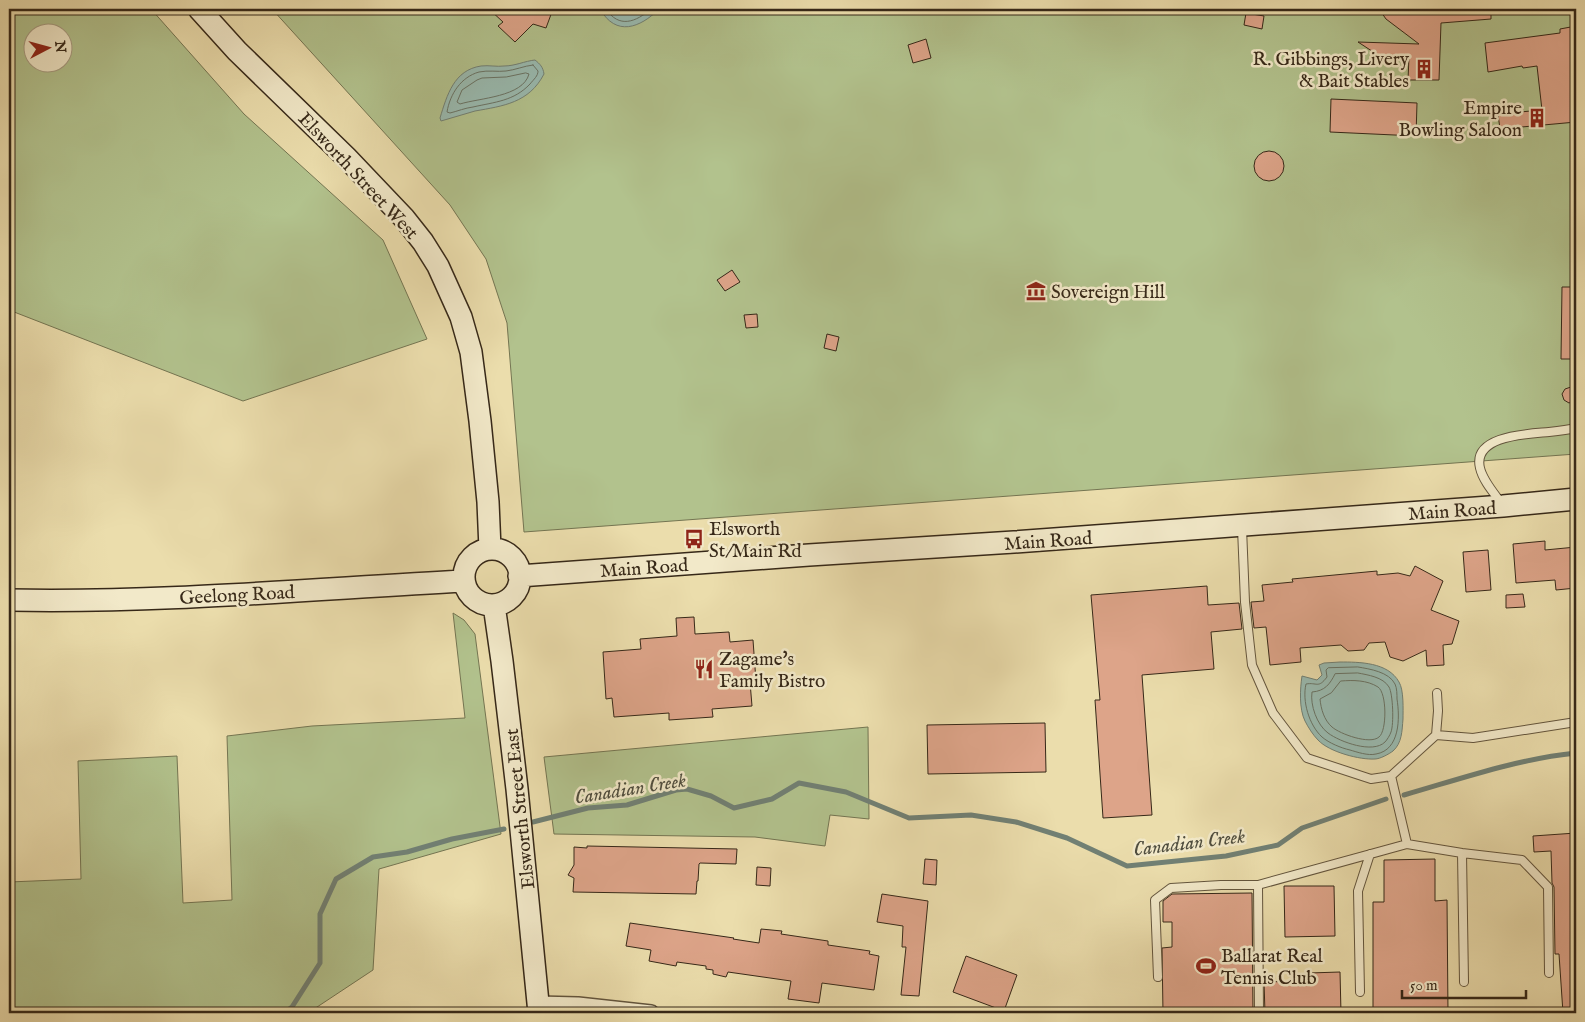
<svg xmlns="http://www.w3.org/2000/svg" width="1585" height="1022" font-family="'IM FELL English',serif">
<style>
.green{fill:#b2c28d;stroke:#747552;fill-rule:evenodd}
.water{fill:#99bbb1;stroke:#718074}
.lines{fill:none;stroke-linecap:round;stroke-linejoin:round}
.shore{stroke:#687264;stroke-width:1}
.stream{stroke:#718074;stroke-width:5}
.building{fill:#dda489;stroke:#362818}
.lane-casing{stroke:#63553d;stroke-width:10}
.street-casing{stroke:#63553d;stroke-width:18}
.secondary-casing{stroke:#362818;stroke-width:24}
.lane{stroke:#f2e9c9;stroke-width:8}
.street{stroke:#f2e9c9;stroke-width:15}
.secondary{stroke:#f2e9c9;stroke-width:21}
.labels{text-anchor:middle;stroke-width:5;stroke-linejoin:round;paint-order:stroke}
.poi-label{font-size:19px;fill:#362818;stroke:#f2e9c9;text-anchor:start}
.street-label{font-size:19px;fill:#362818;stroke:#f2e9c9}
.water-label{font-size:20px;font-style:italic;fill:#4f4d3e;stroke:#f2e9c9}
</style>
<rect width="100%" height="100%" fill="#ebddac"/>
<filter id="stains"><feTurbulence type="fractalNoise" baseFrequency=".004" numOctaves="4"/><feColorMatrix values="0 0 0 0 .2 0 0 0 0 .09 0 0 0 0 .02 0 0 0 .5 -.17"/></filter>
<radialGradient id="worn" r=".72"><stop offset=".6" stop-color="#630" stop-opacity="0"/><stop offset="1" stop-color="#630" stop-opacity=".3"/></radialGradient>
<path class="green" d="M 9,9 L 151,9 L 244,114 L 383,240 L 427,339 L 243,401 L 9,310 ZM 32,32 L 62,32 L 62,62 L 32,62 Z
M 272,9 L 1576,9 L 1576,454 L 524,532 L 507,323 L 486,259 L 450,205 Z
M 453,613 L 464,620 L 475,634 L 501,834 L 379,869 L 373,970 L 308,1013 L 9,1013 L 9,882 L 81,879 L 78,761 L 177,756 L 183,903 L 232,900 L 227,736 L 312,726 L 465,718 Z
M 868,727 L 869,819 L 830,815 L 825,846 L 755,837 L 554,834 L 544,757 Z"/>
<path class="water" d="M 600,9 L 659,9 C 640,28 616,37 600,9 Z
M 535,60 C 540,64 543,67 544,74 C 529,103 503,106 475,111 C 464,114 452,118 441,121 L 440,118 C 447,95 454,70 481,66 C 489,65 497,67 504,66 C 515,66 525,61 535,60 Z
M 1340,662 C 1359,662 1388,662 1399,682 C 1404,690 1403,710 1403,719 C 1402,731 1402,743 1393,751 C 1389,754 1380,759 1375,759 C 1360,760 1329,752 1318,740 C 1313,735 1308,727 1305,721 C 1299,709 1300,689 1302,676 L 1317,680 L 1322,675 L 1319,665 L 1324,663 Z"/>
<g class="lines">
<path class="shore" d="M 606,9 C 619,29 636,22 651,9
M 533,65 L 538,71 C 538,76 534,79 530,84 C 514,101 495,102 473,107 C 465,108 458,111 450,113 L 447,112 C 450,94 461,77 479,72 C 488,70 498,72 506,71 C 515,70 524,66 533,65 Z
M 526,73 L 529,74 C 523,97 479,98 460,104 L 457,102 L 462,90 L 477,80 L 482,78 L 506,77 Z
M 1358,667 C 1370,669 1389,672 1395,684 C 1397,688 1397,695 1397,699 C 1400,718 1400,750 1376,754 C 1368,756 1357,752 1350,750 C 1341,748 1329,743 1322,737 C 1309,725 1302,701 1306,684 C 1317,682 1318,689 1327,677 L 1326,670 L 1328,668 Z
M 1358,673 C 1368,675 1383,677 1389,687 C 1393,694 1394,724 1391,732 C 1390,735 1387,740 1385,742 C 1373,754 1340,742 1328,733 C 1317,725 1310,705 1312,692 C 1325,691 1330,684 1335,674 Z
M 1341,681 C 1353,680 1367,680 1378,687 C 1387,693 1387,731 1379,737 C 1370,745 1340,734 1332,727 C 1324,720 1321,709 1320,699 L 1331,693 Z"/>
<path class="stream" d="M 1404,795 C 1460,779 1517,759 1576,753
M 533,822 L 588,808 L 627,805 L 676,790 L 687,789 L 711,796 L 734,808 L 772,799 L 799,783 L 846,792 L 909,818 L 971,815 L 1016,822 L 1067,838 L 1127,866 L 1226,856 L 1278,845 L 1302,828 L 1386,799
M 284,1013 L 292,1007 L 320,963 L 320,914 L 336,879 L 373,857 L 407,852 L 452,839 L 504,829"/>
</g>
<path class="building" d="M 489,9 L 553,9 L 546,28 L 533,24 L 515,42 L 498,26 L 503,22 Z
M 1379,9 L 1491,9 L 1491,19 L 1441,23 L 1439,80 L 1408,80 L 1409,57 L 1381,57 L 1358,42 L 1419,44 L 1386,19 Z
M 1246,13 L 1264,16 L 1262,29 L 1244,25 Z
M 1576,26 L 1576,122 L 1500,129 L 1498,114 L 1542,110 L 1537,66 L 1523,68 L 1522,66 L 1488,72 L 1485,43 L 1560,33 L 1560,29 Z
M 926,39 L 931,58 L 913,63 L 908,45 Z
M 1331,99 L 1417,103 L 1416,136 L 1330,132 Z
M1254 166a15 15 0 1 1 30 0a15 15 0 1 1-30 0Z
M 732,270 L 740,282 L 725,291 L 717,280 Z
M 1562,287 L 1576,287 L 1576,359 L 1561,359 Z
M 757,314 L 758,327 L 746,328 L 744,315 Z
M 827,334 L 839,337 L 836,351 L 824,348 Z
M 1571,387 L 1576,390 L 1576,400 L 1569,403 L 1564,400 L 1562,394 L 1565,389 Z
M 1545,541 L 1545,550 L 1576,547 L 1576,588 L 1556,590 L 1555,580 L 1516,583 L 1513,544 Z
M 1488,550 L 1491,590 L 1466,592 L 1463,552 Z
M 1415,566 L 1443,581 L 1431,610 L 1459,621 L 1452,644 L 1443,645 L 1444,665 L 1427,666 L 1426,650 L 1403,661 L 1390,657 L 1385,642 L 1369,643 L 1364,650 L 1348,651 L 1341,645 L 1300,648 L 1301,662 L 1270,665 L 1266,627 L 1254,628 L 1251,602 L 1264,601 L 1262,585 L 1293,582 L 1292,579 L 1377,571 L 1377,575 L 1398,573 L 1410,576 Z
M 1207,586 L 1208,605 L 1239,603 L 1242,629 L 1211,632 L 1214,669 L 1142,675 L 1152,815 L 1103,818 L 1095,700 L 1100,700 L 1091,595 Z
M 1523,594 L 1525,607 L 1506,608 L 1506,595 Z
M 694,617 L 695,634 L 729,632 L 730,642 L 753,640 L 756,681 L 750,682 L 752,706 L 712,709 L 713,717 L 669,720 L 669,713 L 614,717 L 612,698 L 606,699 L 603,652 L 641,649 L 640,639 L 677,636 L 676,618 Z
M 1045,723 L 1046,772 L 928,774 L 927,725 Z
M 1576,833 L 1576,1013 L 1563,1013 L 1559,954 L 1555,954 L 1554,887 L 1552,883 L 1551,851 L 1534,852 L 1533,836 Z
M 587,846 L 737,849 L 736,864 L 700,863 L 699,864 L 698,881 L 697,881 L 696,894 L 573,892 L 574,878 L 568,875 L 574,865 L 574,847 L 587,848 Z
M 925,859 L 937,860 L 936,885 L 923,884 Z
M 1435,859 L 1435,901 L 1447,900 L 1448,1013 L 1373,1013 L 1373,902 L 1384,902 L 1384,860 Z
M 757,867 L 771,868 L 770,886 L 756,885 Z
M 1284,886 L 1334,886 L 1335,936 L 1285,937 Z
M 1252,893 L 1253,1013 L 1163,1013 L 1162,948 L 1172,947 L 1172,922 L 1163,922 L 1163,901 L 1172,894 Z
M 882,894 L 928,901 L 919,996 L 901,995 L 906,947 L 902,947 L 903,926 L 877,922 Z
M 630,923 L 734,938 L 733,939 L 759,943 L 761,929 L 782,931 L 781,934 L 828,941 L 828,945 L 870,951 L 869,954 L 879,956 L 874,990 L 822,983 L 819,1003 L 788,999 L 791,981 L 728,972 L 726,977 L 713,974 L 713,970 L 706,969 L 706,966 L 677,962 L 676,966 L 649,961 L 651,950 L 626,946 Z
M 966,956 L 1017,975 L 1004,1011 L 953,992 Z
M 1340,972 L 1341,1013 L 1265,1013 L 1264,982 L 1309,981 L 1309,973 Z"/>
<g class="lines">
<defs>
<path id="lane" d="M 1502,504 C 1494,493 1483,481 1480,468 C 1472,435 1529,434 1549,432 C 1558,431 1567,430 1576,428
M 1242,528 L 1245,602 L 1252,665 L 1273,713 L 1307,758 L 1371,779 L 1391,776 L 1436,735 L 1438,711 L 1437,693
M 1436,735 L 1473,738 L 1576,722
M 1407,844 L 1462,853 L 1522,860 L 1548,887 L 1549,973
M 1462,853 L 1464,982
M 1158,977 L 1155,900 L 1171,888 L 1221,885 L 1258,885
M 1360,992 L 1358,891 L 1370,854
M 1259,1013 L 1258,885 L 1407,844 L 1391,776"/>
<path id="street" d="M 538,1004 L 578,1005 L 651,1013"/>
<path id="secondary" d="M 199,9 L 237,51 L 346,157 L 404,218 L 423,242 L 438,266 L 461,317 L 471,352 L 480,421 L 488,502 L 490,549
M464 577a28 28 0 1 1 56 0a28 28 0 1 1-56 0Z
M 519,576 L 809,555 L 1014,542 L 1503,506 L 1576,499
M 9,600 C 161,603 313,589 464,581
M 494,605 L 502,661 L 517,789 L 539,1013"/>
</defs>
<use href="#lane" class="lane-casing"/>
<use href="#street" class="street-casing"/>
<use href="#secondary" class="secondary-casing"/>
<use href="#lane" class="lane"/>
<use href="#street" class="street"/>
<use href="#secondary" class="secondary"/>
</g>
<defs>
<symbol id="building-bare" viewBox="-9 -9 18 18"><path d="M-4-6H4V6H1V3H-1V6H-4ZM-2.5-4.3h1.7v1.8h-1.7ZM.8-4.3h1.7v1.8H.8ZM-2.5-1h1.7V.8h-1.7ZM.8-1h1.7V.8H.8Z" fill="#8f2418" stroke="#f2e9c9" stroke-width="2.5" paint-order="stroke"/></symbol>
<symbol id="museum-bare" viewBox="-9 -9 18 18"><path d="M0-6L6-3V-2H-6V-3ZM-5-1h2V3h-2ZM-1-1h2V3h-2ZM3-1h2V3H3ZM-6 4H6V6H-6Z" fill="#8f2418" stroke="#f2e9c9" stroke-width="2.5" paint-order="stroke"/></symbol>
<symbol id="bus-bare" viewBox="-9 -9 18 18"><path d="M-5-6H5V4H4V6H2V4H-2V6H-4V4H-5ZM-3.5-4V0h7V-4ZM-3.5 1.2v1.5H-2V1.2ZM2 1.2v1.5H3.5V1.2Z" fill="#8f2418" stroke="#f2e9c9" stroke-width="2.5" paint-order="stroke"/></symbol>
<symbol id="restaurant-bare" viewBox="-9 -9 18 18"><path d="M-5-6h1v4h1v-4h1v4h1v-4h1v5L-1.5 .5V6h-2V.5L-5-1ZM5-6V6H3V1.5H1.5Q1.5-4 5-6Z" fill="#8f2418" stroke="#f2e9c9" stroke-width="2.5" paint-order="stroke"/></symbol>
<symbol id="stadium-bare" viewBox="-9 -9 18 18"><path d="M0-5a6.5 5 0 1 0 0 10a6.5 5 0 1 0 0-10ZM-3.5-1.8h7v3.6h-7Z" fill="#8f2418" stroke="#f2e9c9" stroke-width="2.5" paint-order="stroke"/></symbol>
</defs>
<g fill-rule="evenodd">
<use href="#building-bare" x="1410" y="55" width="28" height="28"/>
<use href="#building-bare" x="1523" y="104" width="28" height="28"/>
<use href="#museum-bare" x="1022" y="277" width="28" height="28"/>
<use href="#bus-bare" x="680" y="525" width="28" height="28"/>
<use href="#restaurant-bare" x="690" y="655" width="28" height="28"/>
<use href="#stadium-bare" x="1192" y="952" width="28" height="28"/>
</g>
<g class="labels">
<g class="poi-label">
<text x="1409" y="65" text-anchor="end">R. Gibbings, Livery<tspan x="1409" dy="22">&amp; Bait Stables</tspan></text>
<text x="1522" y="114" text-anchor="end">Empire<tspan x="1522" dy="22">Bowling Saloon</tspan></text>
<text x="1051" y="298">Sovereign Hill</text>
<text x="709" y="535">Elsworth<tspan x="709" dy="22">St/Main Rd</tspan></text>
<text x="719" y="665">Zagame's<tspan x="719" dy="22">Family Bistro</tspan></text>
<text x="1221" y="962">Ballarat Real<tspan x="1221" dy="22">Tennis Club</tspan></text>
</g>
<g class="street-label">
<text transform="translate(359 175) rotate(47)" y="7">Elsworth Street West</text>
<text transform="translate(1452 510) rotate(-4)" y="7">Main Road</text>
<text transform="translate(1048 540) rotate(-4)" y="7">Main Road</text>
<text transform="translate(644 567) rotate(-4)" y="7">Main Road</text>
<text transform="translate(237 594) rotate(-3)" y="7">Geelong Road</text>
<text transform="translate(519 809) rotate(-96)" y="7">Elsworth Street East</text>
</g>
<g class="water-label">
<text transform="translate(630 788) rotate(-9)" y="7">Canadian Creek</text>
<text transform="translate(1189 842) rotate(-7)" y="7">Canadian Creek</text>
</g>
</g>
<rect width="1585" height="1022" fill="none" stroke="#ebddac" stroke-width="30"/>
<rect x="10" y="10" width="1565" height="1002" fill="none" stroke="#362818" stroke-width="2.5"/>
<rect x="15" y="15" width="1555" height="992" fill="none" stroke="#362818"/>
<g transform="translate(48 48) rotate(84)"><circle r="24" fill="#f2e9c9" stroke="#a79c82"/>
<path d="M0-4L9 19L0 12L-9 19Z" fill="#8f2418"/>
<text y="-8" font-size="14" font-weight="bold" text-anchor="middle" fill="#362818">N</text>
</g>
<path d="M1402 990v8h124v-8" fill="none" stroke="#362818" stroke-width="2.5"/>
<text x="1410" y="990" font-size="15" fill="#362818" stroke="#f2e9c9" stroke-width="4" paint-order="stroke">50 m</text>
<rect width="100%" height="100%" filter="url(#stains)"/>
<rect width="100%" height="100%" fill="url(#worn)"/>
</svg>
